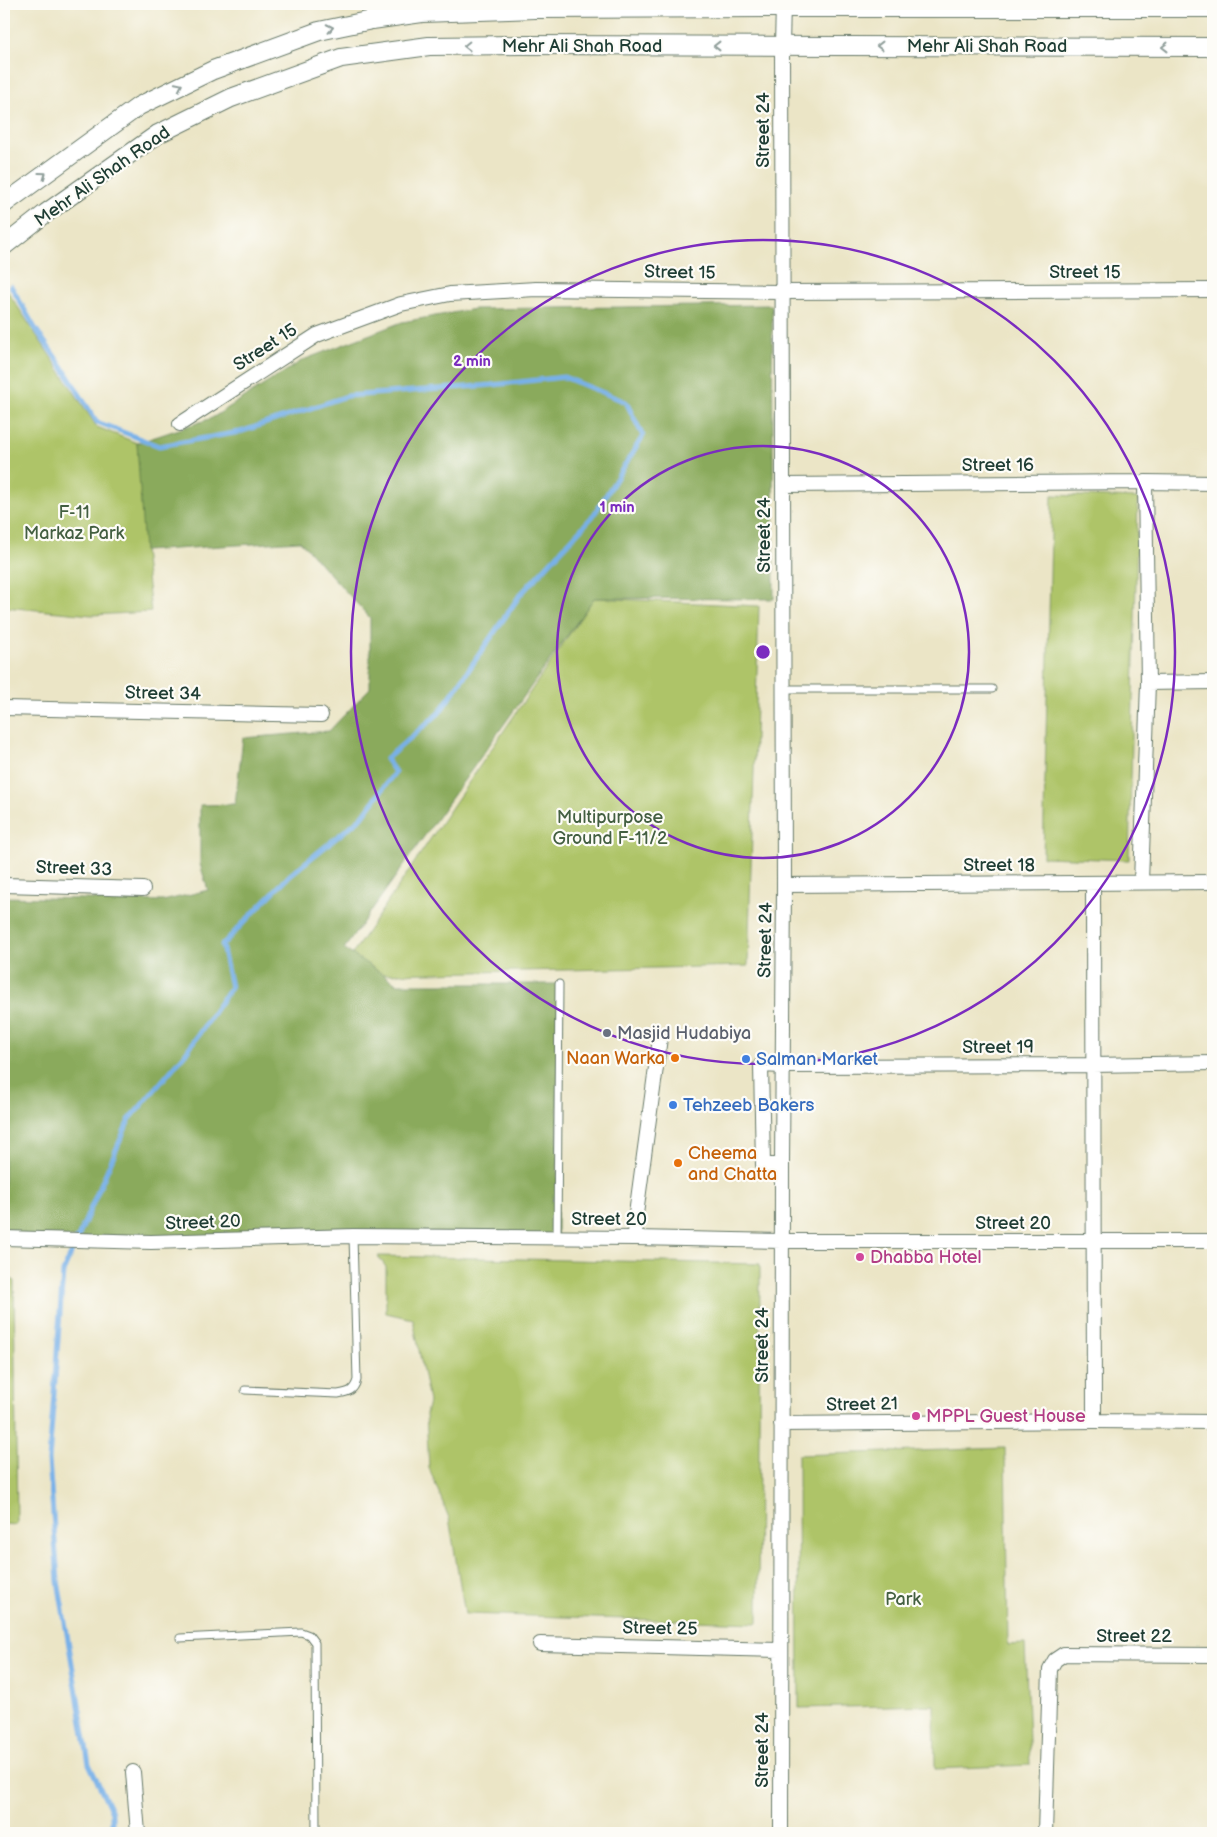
<svg xmlns="http://www.w3.org/2000/svg" width="1217" height="1837" font-family="'Balsamiq Sans',sans-serif">
<style>
.green{fill:#aec468;stroke:#66804e}
.forest{fill:#8aaa5c;stroke:#547448}
.lines{fill:none;stroke-linecap:round;stroke-linejoin:round}
.stream{stroke:#78b1e8;stroke-width:5}
.service-casing{stroke:#667867;stroke-width:9}
.minor-casing{stroke:#667867;stroke-width:16}
.tertiary-casing{stroke:#667867;stroke-width:20}
.service{stroke:#fff;stroke-width:7}
.minor{stroke:#fff;stroke-width:14}
.tertiary{stroke:#fff;stroke-width:18}
.oneway{stroke:#8f9e9a}
.ring{fill:none;stroke:#7b2cbf;stroke-width:2.5}
.worship-dot{fill:#6b7280;stroke:#fdfcf7;stroke-width:2}
.food-dot{fill:#e8710a;stroke:#fdfcf7;stroke-width:2}
.shop-dot{fill:#3f7fe0;stroke:#fdfcf7;stroke-width:2}
.hotel-dot{fill:#d1479c;stroke:#fdfcf7;stroke-width:2}
.labels{text-anchor:middle;stroke-width:4.5;stroke-linejoin:round;paint-order:stroke}
.street-label{font-size:18px;fill:#1f3d34;stroke:#fdfcf7}
.park-label{font-size:18px;fill:#435f41;stroke:#fdfcf7}
.worship-label{font-size:18px;fill:#5b616d;stroke:#fdfcf7;text-anchor:start}
.food-label{font-size:18px;fill:#c56008;stroke:#fdfcf7;text-anchor:end}
.shop-label{font-size:18px;fill:#366cbe;stroke:#fdfcf7;text-anchor:start}
.hotel-label{font-size:18px;fill:#b23c85;stroke:#fdfcf7;text-anchor:start}
.centre{fill:#7b2cbf;stroke:#fdfcf7;stroke-width:2.5}
.ring-label{font-size:15px;text-anchor:middle;font-weight:bold;fill:#7b2cbf;stroke:#fdfcf7;stroke-width:4.5;stroke-linejoin:round;paint-order:stroke}
</style>
<rect width="100%" height="100%" fill="#fdfcf7"/>
<filter id="ink" filterUnits="userSpaceOnUse"><feTurbulence type="fractalNoise" baseFrequency=".02" numOctaves="2"/><feDisplacementMap in="SourceGraphic" scale="10" xChannelSelector="R" yChannelSelector="G"/><feConvolveMatrix kernelMatrix="1 2 1 2 8 2 1 2 1" color-interpolation-filters="sRGB"/></filter>
<filter id="wash" filterUnits="userSpaceOnUse"><feTurbulence type="fractalNoise" baseFrequency=".0096" numOctaves="4" result="noise"/><feDisplacementMap in="SourceGraphic" scale="20" xChannelSelector="R" yChannelSelector="G"/><feGaussianBlur stdDeviation="1.12" result="paint"/><feColorMatrix in="noise" values="0 0 0 0 0 0 0 0 0 0 0 0 0 0 0 0 0 1.4 0 .05"/><feComposite in="paint" operator="in"/></filter>
<g filter="url(#wash)">
<rect width="100%" height="100%" fill="#ebe5c6"/>
<path class="green" d="M 4,286 L 97,427 L 137,443 L 145,525 L 144,551 L 151,612 L 92,615 L 4,607 Z
M 1052,495 L 1138,498 L 1129,860 L 1043,857 Z
M 594,598 L 759,606 L 748,966 L 338,975 Z
M 378,1256 L 760,1264 L 758,1623 L 465,1614 L 449,1518 L 429,1468 L 426,1414 L 429,1402 L 413,1319 L 386,1313 L 386,1267 Z
M 4,1280 L 14,1280 L 17,1525 L 4,1524 Z
M 1005,1448 L 1008,1645 L 1025,1644 L 1030,1765 L 935,1769 L 934,1705 L 799,1708 L 798,1455 Z"/>
<path class="forest" d="M 772,305 L 774,599 L 594,598 L 344,949 L 398,984 L 559,984 L 557,1238 L 4,1238 L 4,897 L 163,901 L 208,890 L 200,864 L 200,805 L 235,804 L 243,738 L 329,731 L 370,688 L 370,618 L 300,541 L 144,551 L 137,443 L 212,418 L 303,360 L 402,322 L 474,309 Z"/>
<g class="lines">
<path class="stream" d="M 11,286 L 35,328 L 65,371 L 97,422 L 159,446 L 240,432 L 347,396 L 492,385 L 564,377 L 626,402 L 643,436 L 593,516 L 520,595 L 439,713 L 386,759 L 395,772 L 362,817 L 290,875 L 222,945 L 231,987 L 185,1054 L 129,1120 L 63,1272 L 49,1460 L 58,1581 L 89,1764 L 112,1812 L 112,1833"/>
</g>
</g>
<g filter="url(#ink)">
<g class="lines">
<defs>
<path id="service" d="M 784,689 L 992,689
M 557,1238 L 559,984
M 245,1390 L 338,1394 C 349,1392 354,1391 357,1380 L 353,1236
M 180,1638 L 301,1632 L 309,1635 L 315,1643 L 316,1833"/>
<path id="minor" d="M 180,424 L 317,335 L 401,304 L 450,294 L 536,289 L 783,292 L 1213,290
M 783,485 L 1145,482 L 1213,483
M 1148,683 L 1213,682
M 4,708 L 321,715
M 1141,882 L 1148,683 L 1145,482
M 1093,883 L 1094,1421
M 4,885 L 143,889
M 784,885 L 1213,882
M 782,1165 L 763,1165 L 761,1065 L 782,1066 L 1092,1065 L 1213,1063
M 4,1238 L 151,1242 L 353,1236 L 635,1238 L 782,1241 L 1213,1241
M 635,1238 L 636,1214 L 660,1038
M 781,1424 L 1094,1421 L 1213,1422
M 540,1644 L 780,1650
M 133,1772 L 138,1833
M 781,1833 L 782,1165 L 784,885 L 782,46 L 783,4
M 1045,1833 L 1050,1669 L 1055,1660 L 1064,1654 L 1213,1655"/>
<path id="tertiary" d="M 4,204 L 139,106 L 213,70 L 319,31 L 372,20 L 422,13 L 535,9 L 783,8 L 1213,8
M 4,246 L 46,213 L 158,134 L 231,98 L 341,58 L 429,46 L 520,45 L 1213,47"/>
</defs>
<use href="#service" class="service-casing"/>
<use href="#minor" class="minor-casing"/>
<use href="#tertiary" class="tertiary-casing"/>
<use href="#service" class="service"/>
<use href="#minor" class="minor"/>
<use href="#tertiary" class="tertiary"/>
</g>
<defs><path id="oneway-chevron" d="M-2-3.5L2.5 0L-2 3.5" fill="none" stroke-width="1.6" stroke-linecap="round" stroke-linejoin="round" transform="scale(1.25)"/></defs>
<g class="oneway">
<use href="#oneway-chevron" transform="translate(330 28) rotate(-12)"/>
<use href="#oneway-chevron" transform="translate(467 46) rotate(179)"/>
<use href="#oneway-chevron" transform="translate(717 46) rotate(-180)"/>
<use href="#oneway-chevron" transform="translate(880 46) rotate(180)"/>
<use href="#oneway-chevron" transform="translate(1165 47) rotate(-180)"/>
<use href="#oneway-chevron" transform="translate(179 86) rotate(-26)"/>
<use href="#oneway-chevron" transform="translate(43 175) rotate(-36)"/>
</g>
</g>
<g class="ring">
<circle cx="763" cy="652" r="206"/>
<circle cx="763" cy="652" r="412"/>
</g>
<circle class="worship-dot" cx="607" cy="1033" r="5"/>
<g class="food-dot">
<circle cx="675" cy="1058" r="5"/>
<circle cx="678" cy="1163" r="5"/>
</g>
<g class="shop-dot">
<circle cx="746" cy="1059" r="5"/>
<circle cx="673" cy="1105" r="5"/>
</g>
<g class="hotel-dot">
<circle cx="860" cy="1257" r="5"/>
<circle cx="916" cy="1416" r="5"/>
</g>
<g class="labels">
<g class="street-label">
<text x="582" y="52">Mehr Ali Shah Road</text>
<text x="987" y="52">Mehr Ali Shah Road</text>
<text transform="translate(763 130) rotate(-90)" y="6">Street 24</text>
<text transform="translate(102 176) rotate(-35)" y="6">Mehr Ali Shah Road</text>
<text transform="translate(680 272) rotate(1)" y="6">Street 15</text>
<text x="1085" y="278">Street 15</text>
<text transform="translate(265 347) rotate(-33)" y="6">Street 15</text>
<text x="998" y="471">Street 16</text>
<text transform="translate(764 535) rotate(-90)" y="6">Street 24</text>
<text transform="translate(163 693) rotate(1)" y="6">Street 34</text>
<text x="999" y="871">Street 18</text>
<text transform="translate(74 868) rotate(2)" y="6">Street 33</text>
<text transform="translate(765 940) rotate(-89)" y="6">Street 24</text>
<text x="998" y="1053">Street 19</text>
<text x="609" y="1225">Street 20</text>
<text transform="translate(203 1222) rotate(-2)" y="6">Street 20</text>
<text x="1013" y="1229">Street 20</text>
<text transform="translate(762 1345) rotate(-90)" y="6">Street 24</text>
<text transform="translate(862 1404) rotate(-1)" y="6">Street 21</text>
<text transform="translate(660 1628) rotate(1)" y="6">Street 25</text>
<text x="1134" y="1642">Street 22</text>
<text transform="translate(762 1750) rotate(-90)" y="6">Street 24</text>
</g>
<g class="park-label">
<text x="74" y="518">F-11<tspan x="74" dy="21">Markaz Park</tspan></text>
<text x="610" y="823">Multipurpose<tspan x="610" dy="21">Ground F-11/2</tspan></text>
<text x="903" y="1605">Park</text>
</g>
<g class="worship-label">
<text x="617" y="1039">Masjid Hudabiya</text>
</g>
<g class="food-label">
<text x="665" y="1064">Naan Warka</text>
<text x="688" y="1159" text-anchor="start">Cheema<tspan x="688" dy="21">and Chatta</tspan></text>
</g>
<g class="shop-label">
<text x="756" y="1065">Salman Market</text>
<text x="683" y="1111">Tehzeeb Bakers</text>
</g>
<g class="hotel-label">
<text x="870" y="1263">Dhabba Hotel</text>
<text x="926" y="1422">MPPL Guest House</text>
</g>
</g>
<circle cx="763" cy="652" r="8" class="centre"/>
<g class="ring-label">
<text x="472" y="366">2 min</text>
<text x="617" y="512">1 min</text>
</g>
<rect width="1217" height="1837" fill="none" stroke="#fdfcf7" stroke-width="20"/>
</svg>
